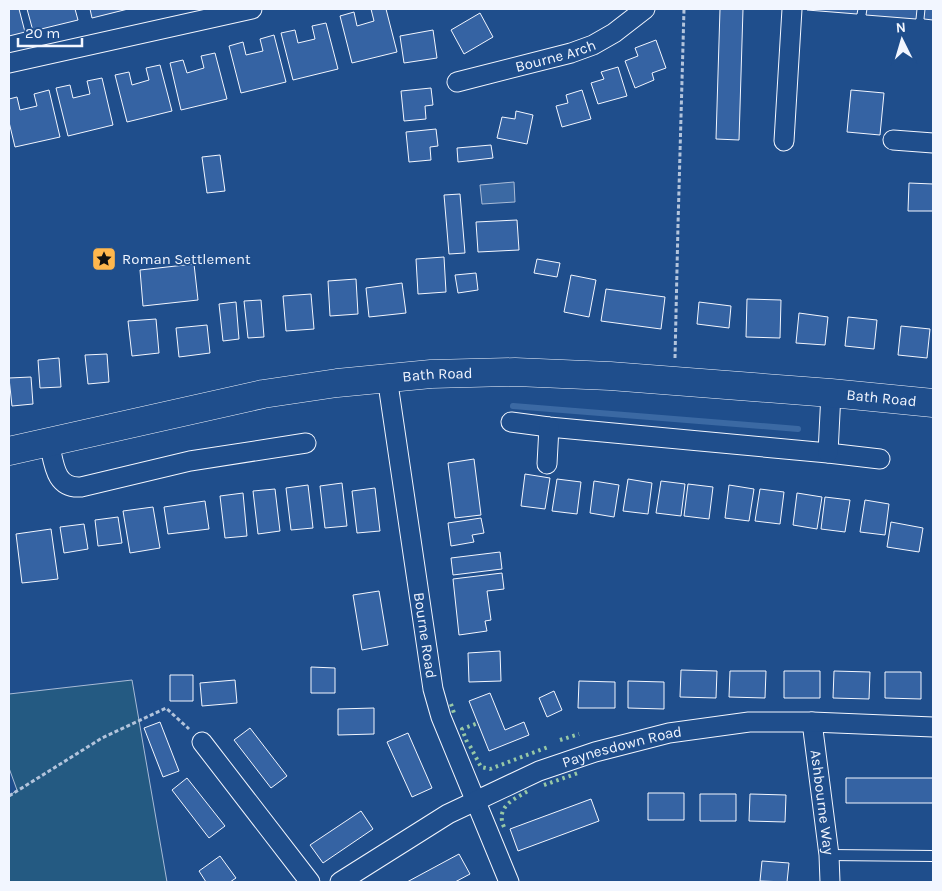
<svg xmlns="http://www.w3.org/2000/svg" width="942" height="891" font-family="Karla,sans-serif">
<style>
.green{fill:#245a82;stroke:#a8bbd7}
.water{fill:#3b69a3;stroke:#a8bbd7}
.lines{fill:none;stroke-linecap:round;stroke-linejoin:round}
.stream{stroke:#3b69a3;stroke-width:6}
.building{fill:#3563a3;stroke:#f2f6ff}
.lane-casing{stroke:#f2f6ff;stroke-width:12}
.street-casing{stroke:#f2f6ff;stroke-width:21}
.primary-casing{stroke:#f2f6ff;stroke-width:29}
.path{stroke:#b3c4dc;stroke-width:3;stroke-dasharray:4 2.5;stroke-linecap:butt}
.lane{stroke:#1f4e8c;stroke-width:10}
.street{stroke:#1f4e8c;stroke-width:19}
.primary{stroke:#1f4e8c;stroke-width:28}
.hedge{stroke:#97c8a6;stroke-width:4;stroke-dasharray:2.5 4;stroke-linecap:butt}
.labels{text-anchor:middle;stroke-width:4;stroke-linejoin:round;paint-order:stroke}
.street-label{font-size:15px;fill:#f2f6ff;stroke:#1f4e8c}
.poi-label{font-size:15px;fill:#f2f6ff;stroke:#1f4e8c;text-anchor:start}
</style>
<rect width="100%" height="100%" fill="#1f4e8c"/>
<path class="green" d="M 132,680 L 167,882 L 9,882 L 9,796 L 17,790 L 9,768 L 9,694 Z"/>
<path class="water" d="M 514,182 L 515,202 L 482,204 L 480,185 Z"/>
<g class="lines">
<path class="stream" d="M 513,406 L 798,429"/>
</g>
<path class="building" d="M 9,9 L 19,9 L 25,32 L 9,36 Z
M 27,9 L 75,9 L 78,20 L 33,31 Z
M 90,9 L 128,9 L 92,18 Z
M 371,9 L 386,9 L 397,52 L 352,63 L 340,16 L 354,12 L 357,26 L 374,21 Z
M 720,9 L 743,9 L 739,140 L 716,139 Z
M 807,9 L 858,9 L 857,14 L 807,10 Z
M 867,9 L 917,9 L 916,19 L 866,15 Z
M 925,9 L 933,9 L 933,20 L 924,19 Z
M 480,13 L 493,37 L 464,54 L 451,30 Z
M 326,23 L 338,69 L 293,80 L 281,33 L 295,30 L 298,43 L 315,39 L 312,26 Z
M 433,30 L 437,58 L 404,63 L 400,36 Z
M 274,35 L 286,82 L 241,93 L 229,46 L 243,42 L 246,55 L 263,51 L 260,39 Z
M 656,40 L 666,68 L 652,73 L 654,80 L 635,88 L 625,61 L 638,56 L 635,48 Z
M 215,53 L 227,99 L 181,110 L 170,63 L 183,60 L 187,73 L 204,68 L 201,56 Z
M 160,65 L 172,111 L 127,122 L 115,75 L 129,72 L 132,85 L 149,80 L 146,68 Z
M 618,67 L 627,96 L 598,104 L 591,83 L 604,79 L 601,72 Z
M 102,78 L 113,125 L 68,136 L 56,88 L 70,85 L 73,98 L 90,94 L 87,81 Z
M 431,88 L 433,105 L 425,106 L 426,119 L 404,121 L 401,91 Z
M 49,90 L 60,137 L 15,147 L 9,122 L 9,99 L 17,97 L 20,110 L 37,106 L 34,94 Z
M 582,90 L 591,119 L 562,127 L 556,106 L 568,103 L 566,95 Z
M 851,90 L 884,93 L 880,135 L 847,132 Z
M 516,111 L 533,115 L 527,144 L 497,138 L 502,117 L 515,119 Z
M 436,129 L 438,146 L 430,147 L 431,160 L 409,162 L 406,132 Z
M 491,145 L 493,158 L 458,162 L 457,148 Z
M 220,155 L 225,191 L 207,193 L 202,157 Z
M 909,183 L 933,184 L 933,211 L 908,211 Z
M 460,194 L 465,253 L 449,254 L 444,195 Z
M 517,220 L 519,250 L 478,252 L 476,222 Z
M 444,257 L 446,292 L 418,294 L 416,259 Z
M 537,259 L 560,263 L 557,277 L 534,273 Z
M 194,264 L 198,300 L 143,306 L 140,270 Z
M 476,273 L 478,290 L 458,293 L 455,275 Z
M 571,275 L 596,280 L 589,317 L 564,312 Z
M 356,279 L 358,314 L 330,316 L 328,281 Z
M 402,283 L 406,313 L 369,317 L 366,288 Z
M 606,289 L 665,297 L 661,329 L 601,321 Z
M 311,294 L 314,329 L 286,331 L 283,296 Z
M 747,299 L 781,300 L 780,338 L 746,337 Z
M 261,300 L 264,337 L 248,338 L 244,301 Z
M 236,302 L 239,339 L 223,341 L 219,304 Z
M 699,302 L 731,306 L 729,328 L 697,324 Z
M 799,313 L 828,317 L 825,345 L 796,343 Z
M 848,317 L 877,320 L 874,349 L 845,346 Z
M 156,319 L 159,353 L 132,356 L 128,321 Z
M 207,325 L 210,353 L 179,357 L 176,328 Z
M 901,326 L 930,329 L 927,358 L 898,355 Z
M 107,354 L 109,382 L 88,384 L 85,355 Z
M 59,358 L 61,387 L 40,388 L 38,360 Z
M 31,377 L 33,404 L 12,406 L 9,378 Z
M 474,459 L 481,515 L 455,518 L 448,463 Z
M 525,474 L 550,478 L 545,509 L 521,506 Z
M 557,479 L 581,482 L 577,514 L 552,511 Z
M 628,479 L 652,483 L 648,514 L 623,511 Z
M 594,481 L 619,485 L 614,517 L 590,513 Z
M 661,481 L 685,484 L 681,516 L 656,513 Z
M 342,483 L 347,526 L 325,528 L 320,486 Z
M 688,484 L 713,487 L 709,519 L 684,516 Z
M 308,485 L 313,528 L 291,530 L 286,488 Z
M 729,485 L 754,489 L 749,521 L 725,518 Z
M 375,488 L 380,531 L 357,533 L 352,491 Z
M 275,489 L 280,531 L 258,534 L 253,491 Z
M 760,489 L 784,492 L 780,524 L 755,521 Z
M 243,493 L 247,536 L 225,538 L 220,496 Z
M 797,493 L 822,497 L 817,529 L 793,525 Z
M 825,497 L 850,500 L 845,532 L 821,529 Z
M 865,500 L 889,504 L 885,535 L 860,532 Z
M 205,501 L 209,529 L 168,534 L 164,507 Z
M 153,507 L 160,548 L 130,553 L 123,511 Z
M 118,517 L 122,543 L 98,546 L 95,520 Z
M 481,518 L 484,533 L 472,535 L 474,542 L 451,546 L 448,523 Z
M 891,522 L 923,528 L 919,552 L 887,547 Z
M 84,524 L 88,549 L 64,553 L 60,527 Z
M 51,529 L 58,579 L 22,583 L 16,534 Z
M 500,552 L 502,569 L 453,575 L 451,558 Z
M 502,573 L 504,589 L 487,591 L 491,620 L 485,621 L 487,631 L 459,635 L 453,579 Z
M 379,591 L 388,645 L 362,650 L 353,595 Z
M 500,651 L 501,681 L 469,682 L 468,653 Z
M 311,667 L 335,668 L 335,693 L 311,693 Z
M 681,670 L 717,671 L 716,698 L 680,697 Z
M 730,671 L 766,671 L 765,698 L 729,697 Z
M 784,671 L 820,671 L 820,698 L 784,698 Z
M 834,671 L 870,672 L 869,699 L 833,698 Z
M 885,672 L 921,672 L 921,699 L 885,698 Z
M 170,675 L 193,675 L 193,701 L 170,701 Z
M 235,680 L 237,703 L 202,706 L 200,683 Z
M 579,681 L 615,682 L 615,708 L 578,708 Z
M 628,681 L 664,682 L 664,709 L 628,708 Z
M 554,691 L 562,710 L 547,717 L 539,698 Z
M 490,693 L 505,730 L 524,722 L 529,735 L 489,751 L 469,701 Z
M 374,708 L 374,734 L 338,735 L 338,709 Z
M 160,722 L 179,771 L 163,777 L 144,728 Z
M 250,728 L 287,776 L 271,788 L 234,740 Z
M 408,733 L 432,788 L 412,797 L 387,742 Z
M 187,778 L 225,826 L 209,838 L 172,790 Z
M 846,778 L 933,778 L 933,803 L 846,803 Z
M 648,793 L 684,793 L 684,820 L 648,820 Z
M 700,794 L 736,794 L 736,821 L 700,821 Z
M 750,794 L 786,795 L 785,822 L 749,821 Z
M 591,799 L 599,821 L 518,851 L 510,829 Z
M 361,811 L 373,829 L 323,863 L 310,845 Z
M 459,854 L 470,874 L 455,882 L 407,882 Z
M 220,856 L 236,878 L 230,882 L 206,882 L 199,871 Z
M 762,861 L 789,863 L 787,882 L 760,881 Z"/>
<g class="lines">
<defs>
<path id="lane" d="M 829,855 L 933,856"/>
<g id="street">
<path d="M 9,63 L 252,9"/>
<path id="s1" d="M 457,82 L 571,53 L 593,45 L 614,33 L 645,9"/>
<path d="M 893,140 L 933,143"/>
<path d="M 784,141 L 792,9"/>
<path id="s2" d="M 387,377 L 433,689 L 441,717 L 509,882"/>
<path d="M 511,422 L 549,427 L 828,453 L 880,459"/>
<path d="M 49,442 C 54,462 54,489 81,487 L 190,461 L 306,443"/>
<path d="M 828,453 L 831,393"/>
<path d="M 547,464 L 549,427"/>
<path id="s3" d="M 812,722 L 829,855 L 830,882"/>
<path d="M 202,742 L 310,882"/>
<path id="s4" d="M 340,882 L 448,814 L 539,771 L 595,752 L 669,733 L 749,722 L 812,722 L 933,727"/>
</g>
<g id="primary">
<path id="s5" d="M 9,451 L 263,394 L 337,383 L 431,374 L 515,372 L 610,376 L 831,393 L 933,403"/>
</g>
</defs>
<use href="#lane" class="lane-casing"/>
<use href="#street" class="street-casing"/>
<use href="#primary" class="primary-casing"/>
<path class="path" d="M 675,358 L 678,225 L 684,9
M 9,796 L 102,738 L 166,708 L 189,729"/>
<use href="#lane" class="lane"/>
<use href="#street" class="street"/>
<use href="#primary" class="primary"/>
<path class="hedge" d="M 451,704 L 455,716
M 560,740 L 579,734
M 467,742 L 462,729 L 478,723
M 470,746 L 481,767 L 490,769 L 548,747
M 544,785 L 578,773
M 504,827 C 495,807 514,799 528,791"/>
</g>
<defs>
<symbol id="sight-square" viewBox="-11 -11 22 22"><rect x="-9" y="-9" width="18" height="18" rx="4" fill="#ffb74d" stroke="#1f4e8c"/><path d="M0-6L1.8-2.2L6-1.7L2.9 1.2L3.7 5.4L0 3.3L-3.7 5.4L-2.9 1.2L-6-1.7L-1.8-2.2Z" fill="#111"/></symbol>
</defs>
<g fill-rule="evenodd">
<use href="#sight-square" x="90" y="245" width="28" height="28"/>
</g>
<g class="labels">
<g class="street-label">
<text dy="5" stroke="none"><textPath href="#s1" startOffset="102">Bourne Arch</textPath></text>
<text dy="5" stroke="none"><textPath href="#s5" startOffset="436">Bath Road</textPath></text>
<text dy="5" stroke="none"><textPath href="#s5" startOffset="881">Bath Road</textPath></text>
<text dy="5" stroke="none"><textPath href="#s2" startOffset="261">Bourne Road</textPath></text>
<text dy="5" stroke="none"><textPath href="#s4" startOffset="315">Paynesdown Road</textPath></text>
<text dy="5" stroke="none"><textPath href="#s3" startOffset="81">Ashbourne Way</textPath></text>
</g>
<g class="poi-label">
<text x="122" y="264">Roman Settlement</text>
</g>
</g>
<rect width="942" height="891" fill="none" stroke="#f2f6ff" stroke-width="20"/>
<g transform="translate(902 40) rotate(355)" stroke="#1f4e8c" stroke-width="4" paint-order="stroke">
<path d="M0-4L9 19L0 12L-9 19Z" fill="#f2f6ff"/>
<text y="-8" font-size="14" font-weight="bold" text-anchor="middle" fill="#f2f6ff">N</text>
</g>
<path d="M18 38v8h64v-8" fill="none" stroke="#f2f6ff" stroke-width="2.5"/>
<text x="25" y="38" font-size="15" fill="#f2f6ff" stroke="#1f4e8c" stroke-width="4" paint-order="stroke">20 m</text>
</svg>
